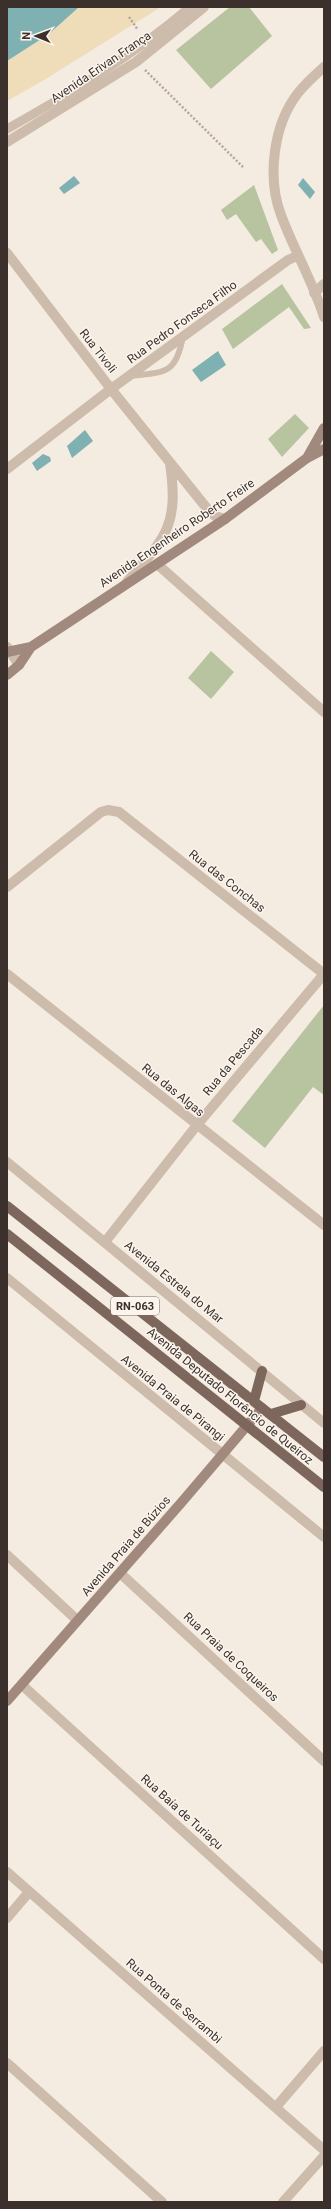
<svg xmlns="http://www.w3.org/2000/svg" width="331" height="2209" font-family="Roboto,sans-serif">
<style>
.green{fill:#b8c4a0}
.sand{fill:#efdcb8}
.water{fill:#7fb0b2}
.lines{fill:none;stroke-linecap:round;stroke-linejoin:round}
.path{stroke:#b9a596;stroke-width:2.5;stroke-dasharray:2 2;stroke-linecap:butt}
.service{stroke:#cdbbac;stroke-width:6}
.pedestrian{stroke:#cdbbac;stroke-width:9}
.minor{stroke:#cdbbac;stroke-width:10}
.tertiary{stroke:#cdbbac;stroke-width:10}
.secondary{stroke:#a18a7d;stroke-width:10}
.primary{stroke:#7d675c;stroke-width:10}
.labels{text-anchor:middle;stroke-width:3;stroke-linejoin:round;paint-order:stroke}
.shield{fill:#fbf5ee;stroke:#756b66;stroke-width:1}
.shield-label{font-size:11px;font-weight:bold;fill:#3b302b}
.street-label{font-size:12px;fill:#3b302b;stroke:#fbf5ee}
</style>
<rect width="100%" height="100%" fill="#f4ebe1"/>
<path class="green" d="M 230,7 L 249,7 L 272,36 L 211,89 L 176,50 Z
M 254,185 L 278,250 L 272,254 L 261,239 L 256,242 L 236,214 L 227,220 L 221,210 Z
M 282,284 L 311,328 L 304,329 L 289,307 L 233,349 L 222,329 Z
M 295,414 L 309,428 L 282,457 L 268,439 Z
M 211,651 L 234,672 L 211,699 L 188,678 Z
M 324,1005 L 324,1095 L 313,1087 L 265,1148 L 232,1121 Z"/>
<path class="sand" d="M 79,7 L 161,7 L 44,80 L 7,101 L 7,61 L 49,34 Z"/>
<path class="water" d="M 7,7 L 79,7 L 49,34 L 7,61 Z
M 74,176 L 80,183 L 64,194 L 59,188 Z
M 303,178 L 315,192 L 310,199 L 298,185 Z
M 218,351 L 226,365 L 201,382 L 192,370 Z
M 85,430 L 93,441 L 72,458 L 67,446 Z
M 43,454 L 50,457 L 51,461 L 37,471 L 32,463 Z"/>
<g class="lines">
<path class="path" d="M 129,17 L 138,30
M 145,70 L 243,167"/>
<path class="service" d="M 130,376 C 165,372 176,375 183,336"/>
<path class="pedestrian" d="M 7,129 C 71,93 134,55 190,7"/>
<path class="minor" d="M 314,293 L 324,284
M 7,469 L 111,389 L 288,260 L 297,256
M 157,564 L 324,712
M 7,647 L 19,665
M 7,887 L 101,812 L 108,810 L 119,812 L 324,974
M 7,974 L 324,1225
M 7,1162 L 324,1423
M 105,1242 L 197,1125 L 324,974
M 7,1278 L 324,1537
M 7,1555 L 77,1620
M 120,1573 L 324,1761
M 22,1685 L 324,1959
M 7,1872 L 324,2150
M 7,1918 L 29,1892
M 7,2063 L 162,2202
M 276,2107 L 324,2051
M 283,2202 L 324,2156"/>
<path class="tertiary" d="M 324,67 C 315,75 305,84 298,93 C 273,125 267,178 281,215 C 294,250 313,282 324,317
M 7,142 L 136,62 L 204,7
M 7,253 L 111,389 L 209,511 L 215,516 L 225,519
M 127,582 C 166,537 179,526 170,463"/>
<path class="secondary" d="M 307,458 L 324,449
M 7,652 L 31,647
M 7,675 L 19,665 L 31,647 L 225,519 L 307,458 L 324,428
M 7,1701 L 181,1503 L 262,1408"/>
<path class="primary" d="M 7,1206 L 324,1457
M 7,1234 L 324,1487
M 254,1401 L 262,1371
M 271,1414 L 301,1405"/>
</g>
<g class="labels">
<rect class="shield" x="111" y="1297" width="48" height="18" rx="3"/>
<g class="shield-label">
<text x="135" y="1310">RN-063</text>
</g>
<g class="street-label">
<text transform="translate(101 67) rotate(-34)" y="4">Avenida Erivan França</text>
<text transform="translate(182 322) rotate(-36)" y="4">Rua Pedro Fonseca Filho</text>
<text transform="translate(98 351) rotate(52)" y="4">Rua Tivoli</text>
<text transform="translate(177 533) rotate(-34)" y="4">Avenida Engenheiro Roberto Freire</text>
<text transform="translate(227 881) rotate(38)" y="4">Rua das Conchas</text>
<text transform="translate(233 1061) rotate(-50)" y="4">Rua da Pescada</text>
<text transform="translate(173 1090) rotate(39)" y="4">Rua das Algas</text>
<text transform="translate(174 1282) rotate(39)" y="4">Avenida Estrela do Mar</text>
<text transform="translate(230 1396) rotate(39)" y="4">Avenida Deputado Florêncio de Queiroz</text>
<text transform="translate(173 1398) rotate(39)" y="4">Avenida Praia de Pirangi</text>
<text transform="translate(126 1546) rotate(-49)" y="4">Avenida Praia de Búzios</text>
<text transform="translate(231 1657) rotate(43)" y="4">Rua Praia de Coqueiros</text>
<text transform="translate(182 1812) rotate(42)" y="4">Rua Baía de Turiaçu</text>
<text transform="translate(174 2001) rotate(41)" y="4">Rua Ponta de Serrambi</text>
</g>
</g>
<rect width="331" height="2209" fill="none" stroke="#3b302b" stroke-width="16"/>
<g transform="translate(36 36) rotate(271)" stroke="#fbf5ee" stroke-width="3" paint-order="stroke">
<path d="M0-3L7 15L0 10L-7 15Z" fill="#3b302b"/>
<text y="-6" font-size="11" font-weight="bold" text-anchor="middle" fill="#3b302b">N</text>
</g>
</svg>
